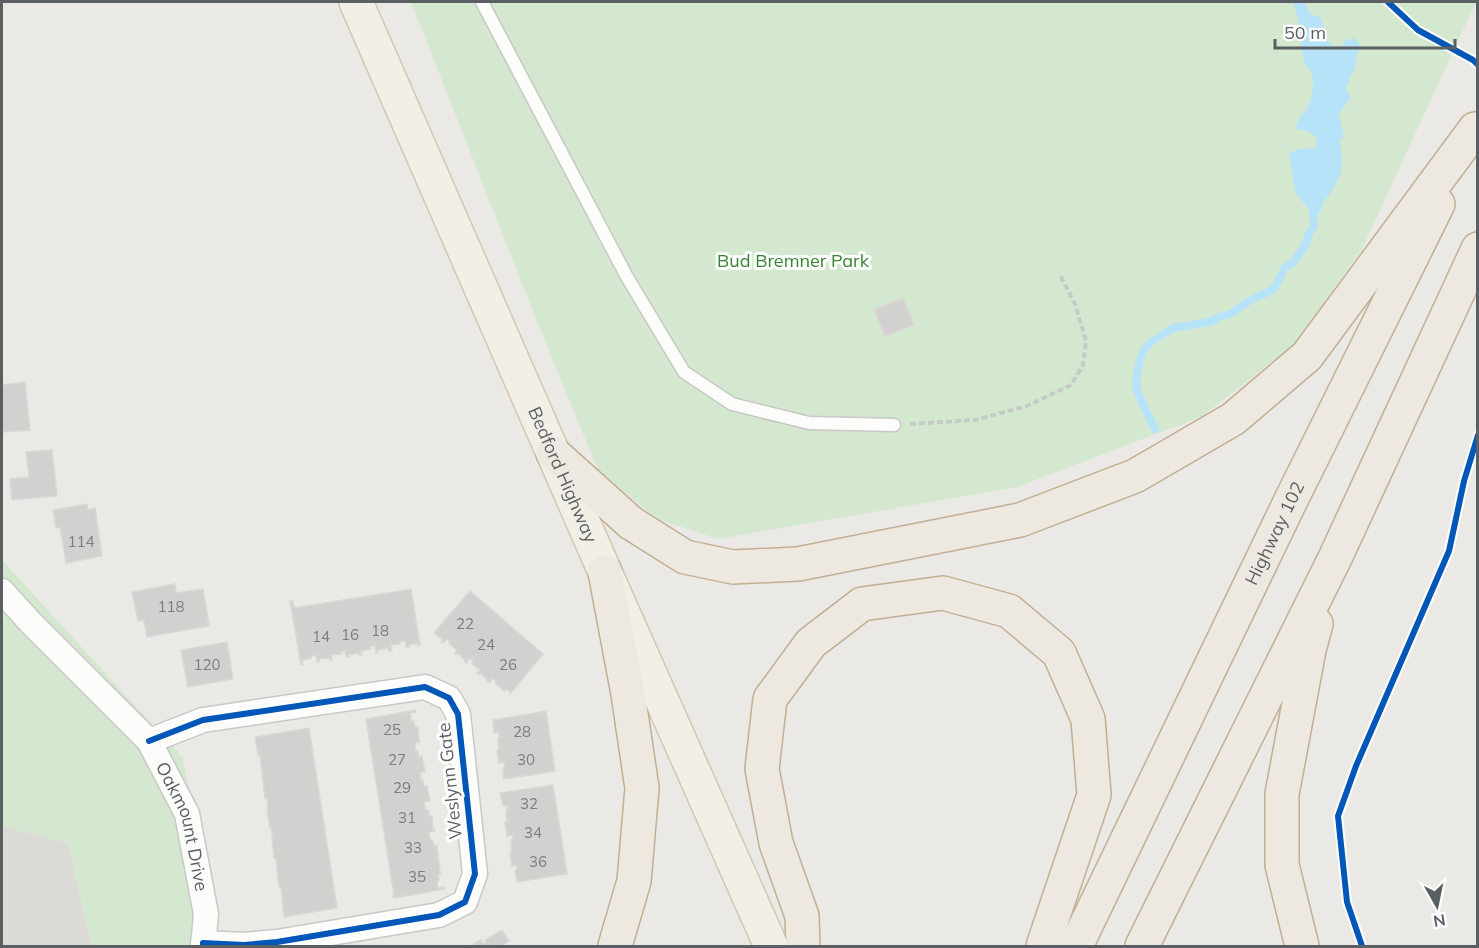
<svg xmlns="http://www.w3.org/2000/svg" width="1479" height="948" font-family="Mulish,sans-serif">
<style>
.industrial{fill:#dcdad6}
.green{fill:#d4e8cf}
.water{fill:#b6e3f7}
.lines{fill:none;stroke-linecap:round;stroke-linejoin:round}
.stream{stroke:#b6e3f7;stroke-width:8}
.building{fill:#d3d1cf;stroke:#dad8d4;stroke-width:1.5}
.service-casing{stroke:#c7c8c7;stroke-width:15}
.minor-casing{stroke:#c7c8c7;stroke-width:27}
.primary-casing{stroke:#d4c7b2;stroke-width:36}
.motorway-casing{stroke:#c2ae92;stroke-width:36}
.path{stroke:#c5cbc7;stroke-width:4;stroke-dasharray:6 3;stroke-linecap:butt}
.service{stroke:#fcfcfb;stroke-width:12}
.minor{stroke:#fcfcfb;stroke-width:24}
.primary{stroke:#f2efe7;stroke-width:33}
.motorway{stroke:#eee9e0;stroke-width:33}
.cycleway-casing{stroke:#fff;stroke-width:10}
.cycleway{stroke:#0057b8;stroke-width:6}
.labels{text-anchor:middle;stroke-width:6;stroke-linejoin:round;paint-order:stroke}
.number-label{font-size:15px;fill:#7a7d7f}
.park-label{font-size:18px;fill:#368430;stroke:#fff}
.street-label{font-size:18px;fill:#5a5f63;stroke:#fff}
</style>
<rect width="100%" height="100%" fill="#ebe9e5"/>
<path class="industrial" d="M 2,826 L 68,843 L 92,946 L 2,946 Z"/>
<path class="green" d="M 411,2 L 1476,2 L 1361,251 L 1293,345 L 1203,416 L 1017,487 L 718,539 L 657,519 L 598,470 L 538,324 Z
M 2,560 L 183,758 L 211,915 L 208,946 L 92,946 L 68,843 L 2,826 Z"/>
<path class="water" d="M 1293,2 L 1304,2 L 1310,14 L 1320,17 L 1330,44 L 1338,48 L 1344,44 L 1345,38 L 1351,41 L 1354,36 L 1362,48 L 1357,53 L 1355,67 L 1346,88 L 1351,97 L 1339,114 L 1344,137 L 1340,139 C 1340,147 1342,155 1342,163 C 1342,182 1324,201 1313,215 L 1295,192 L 1289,153 L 1299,149 L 1316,148 C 1320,132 1307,130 1295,129 L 1300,117 L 1307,109 L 1312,95 L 1313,84 L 1312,74 L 1304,62 L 1300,41 L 1300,27 Z"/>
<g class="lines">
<path class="stream" d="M 1155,429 L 1140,398 L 1136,387 L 1137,373 L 1140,361 L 1144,350 L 1151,342 L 1173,328 L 1210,322 L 1219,317 L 1230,314 L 1249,301 L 1274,289 L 1285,267 L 1293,263 L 1306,244 L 1309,233 L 1314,226 L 1313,215 L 1318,207"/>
</g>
<path class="building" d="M 903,298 L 914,325 L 885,336 L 874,310 Z
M 25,382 L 30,430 L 2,432 L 2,385 Z
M 52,450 L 57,496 L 12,500 L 10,479 L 29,477 L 26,452 Z
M 87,504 L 88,510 L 95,508 L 102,556 L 66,563 L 60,527 L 56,528 L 53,510 Z
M 175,584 L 176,593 L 203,589 L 209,626 L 147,637 L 144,620 L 138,621 L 132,592 Z
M 411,589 L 420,645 L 418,646 L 418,643 L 409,645 L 409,647 L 406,647 L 405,641 L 400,642 L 400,644 L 391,645 L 392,650 L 389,651 L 388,648 L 378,650 L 378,652 L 376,653 L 375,646 L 370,646 L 370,649 L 361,651 L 362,655 L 359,655 L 359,653 L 348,655 L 349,657 L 346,657 L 345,651 L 341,652 L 341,654 L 331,655 L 332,660 L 330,660 L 329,658 L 319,659 L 319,662 L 317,662 L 316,655 L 311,656 L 311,658 L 302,660 L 303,664 L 301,665 L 290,601 L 293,601 L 294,608 Z
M 470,591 L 543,654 L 511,693 L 506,689 L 504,691 L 495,683 L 496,681 L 493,678 L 489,683 L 487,681 L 488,680 L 480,673 L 479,675 L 477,673 L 480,670 L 472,663 L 473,661 L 470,658 L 466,663 L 464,661 L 465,660 L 457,653 L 456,655 L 455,653 L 457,651 L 449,643 L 450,641 L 447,639 L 443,643 L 441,642 L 443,640 L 434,633 Z
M 227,642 L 233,679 L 188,687 L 181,650 Z
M 415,710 L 416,712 L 410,713 L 411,721 L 414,721 L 415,727 L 418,727 L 419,740 L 420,742 L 415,743 L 416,751 L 418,751 L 419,757 L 422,756 L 425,772 L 420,772 L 421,781 L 423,780 L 424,786 L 427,786 L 430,801 L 424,802 L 425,810 L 428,810 L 429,816 L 432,816 L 433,829 L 434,829 L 435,831 L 429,832 L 430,840 L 433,840 L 434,846 L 437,845 L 440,872 L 441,874 L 438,874 L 439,880 L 437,881 L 438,888 L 444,887 L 445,889 L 393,898 L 393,895 L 394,895 L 366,719 Z
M 546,711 L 555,771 L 504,779 L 503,768 L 505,768 L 504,762 L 499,763 L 497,750 L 499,749 L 498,738 L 500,738 L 499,732 L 494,733 L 493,720 Z
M 309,728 L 337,908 L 284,917 L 281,887 L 279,887 L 276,858 L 274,858 L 272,839 L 273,839 L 271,828 L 270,828 L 267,810 L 268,809 L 267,798 L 265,798 L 260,755 L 258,755 L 255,737 Z
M 553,785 L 567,874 L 517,882 L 515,870 L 517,869 L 516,865 L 512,866 L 510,852 L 512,852 L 511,840 L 513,840 L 512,835 L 507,836 L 505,822 L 507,822 L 506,810 L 508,810 L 507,806 L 503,806 L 500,793 Z
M 502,930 L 509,941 L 503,945 L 504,946 L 470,946 L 481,940 L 483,944 L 486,942 L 485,940 Z"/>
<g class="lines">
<defs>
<path id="service" d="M 482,2 L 627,277 L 684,372 L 732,404 L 809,423 L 894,425"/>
<g id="minor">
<path id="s1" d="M 2,591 L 32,624 L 149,741 L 187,814 L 206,914 L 203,946"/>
<path d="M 149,741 L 203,720 L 425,687 L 449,698 L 458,714 L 475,874 L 465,902 L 439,915 L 277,942 L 244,945 L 203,943"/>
</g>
<g id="primary">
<path id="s2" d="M 356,2 L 605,572 L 771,946"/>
</g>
<g id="motorway">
<path d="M 553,453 L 631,523 L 685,557 L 733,567 L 798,564 L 1020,520 L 1135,476 L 1233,419 L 1307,356 L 1475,129"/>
<path d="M 605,572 L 628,694 L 642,788 L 634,881 L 615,946"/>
<path d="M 803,946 L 802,916 L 776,843 L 762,769 L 770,699 L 811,643 L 862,604 L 943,593 L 1009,611 L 1059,653 L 1088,719 L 1094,795 L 1043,946"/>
<path id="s3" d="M 1076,946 L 1290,502 L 1438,204"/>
<path d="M 1142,946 L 1335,558 L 1478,249"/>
<path d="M 1302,946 L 1282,865 L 1282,794 L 1309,650 L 1316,624"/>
</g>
</defs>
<use href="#service" class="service-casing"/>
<use href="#minor" class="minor-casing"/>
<use href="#primary" class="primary-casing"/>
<use href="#motorway" class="motorway-casing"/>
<path class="path" d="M 910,424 L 975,420 L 1027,406 L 1071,385 L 1083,365 L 1086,341 L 1075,304 L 1060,275"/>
<use href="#service" class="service"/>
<use href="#minor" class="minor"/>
<use href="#primary" class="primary"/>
<use href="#motorway" class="motorway"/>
<defs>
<path id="cycleway" d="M 1388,2 L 1418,30 L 1473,60 L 1478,65
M 149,741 L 203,720 L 425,687 L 449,698 L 458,714 L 475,874 L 465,902 L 439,915 L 277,942 L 244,945 L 203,943 L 203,946
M 1362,946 L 1347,902 L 1338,816 L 1356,766 L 1449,551 L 1464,481 L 1478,435"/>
</defs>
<use href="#cycleway" class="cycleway-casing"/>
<use href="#cycleway" class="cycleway"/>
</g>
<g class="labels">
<g class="number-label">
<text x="81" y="547">114</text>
<text x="171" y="612">118</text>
<text x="465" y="629">22</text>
<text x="380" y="636">18</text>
<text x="350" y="640">16</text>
<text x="321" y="642">14</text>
<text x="486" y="650">24</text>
<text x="207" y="670">120</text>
<text x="508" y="670">26</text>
<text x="392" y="735">25</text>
<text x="522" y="737">28</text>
<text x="397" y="765">27</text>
<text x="526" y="765">30</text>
<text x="402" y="793">29</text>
<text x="529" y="809">32</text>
<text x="407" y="823">31</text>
<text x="533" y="838">34</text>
<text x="413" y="853">33</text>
<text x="538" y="867">36</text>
<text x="417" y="882">35</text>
</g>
<g class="park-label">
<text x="793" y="267">Bud Bremner Park</text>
</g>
<g class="street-label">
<text dy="6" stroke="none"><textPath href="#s2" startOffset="516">Bedford Highway</textPath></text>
<text dy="6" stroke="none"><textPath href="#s3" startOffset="458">Highway 102</textPath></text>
<text transform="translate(450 781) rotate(-96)" y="6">Weslynn Gate</text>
<text dy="6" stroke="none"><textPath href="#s1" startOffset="303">Oakmount Drive</textPath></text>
</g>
</g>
<rect width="1479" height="948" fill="none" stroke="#5a5f63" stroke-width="6"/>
<g transform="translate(1437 906) rotate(171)" stroke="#ffffff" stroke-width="4.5" paint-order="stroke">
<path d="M0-4.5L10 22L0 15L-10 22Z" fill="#5a5f63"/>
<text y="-9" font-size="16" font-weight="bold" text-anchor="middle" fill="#5a5f63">N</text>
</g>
<path d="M1275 39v9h180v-9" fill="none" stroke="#5a5f63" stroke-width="3"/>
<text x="1284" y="39" font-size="18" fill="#5a5f63" stroke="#ffffff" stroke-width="4.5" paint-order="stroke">50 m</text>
</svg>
